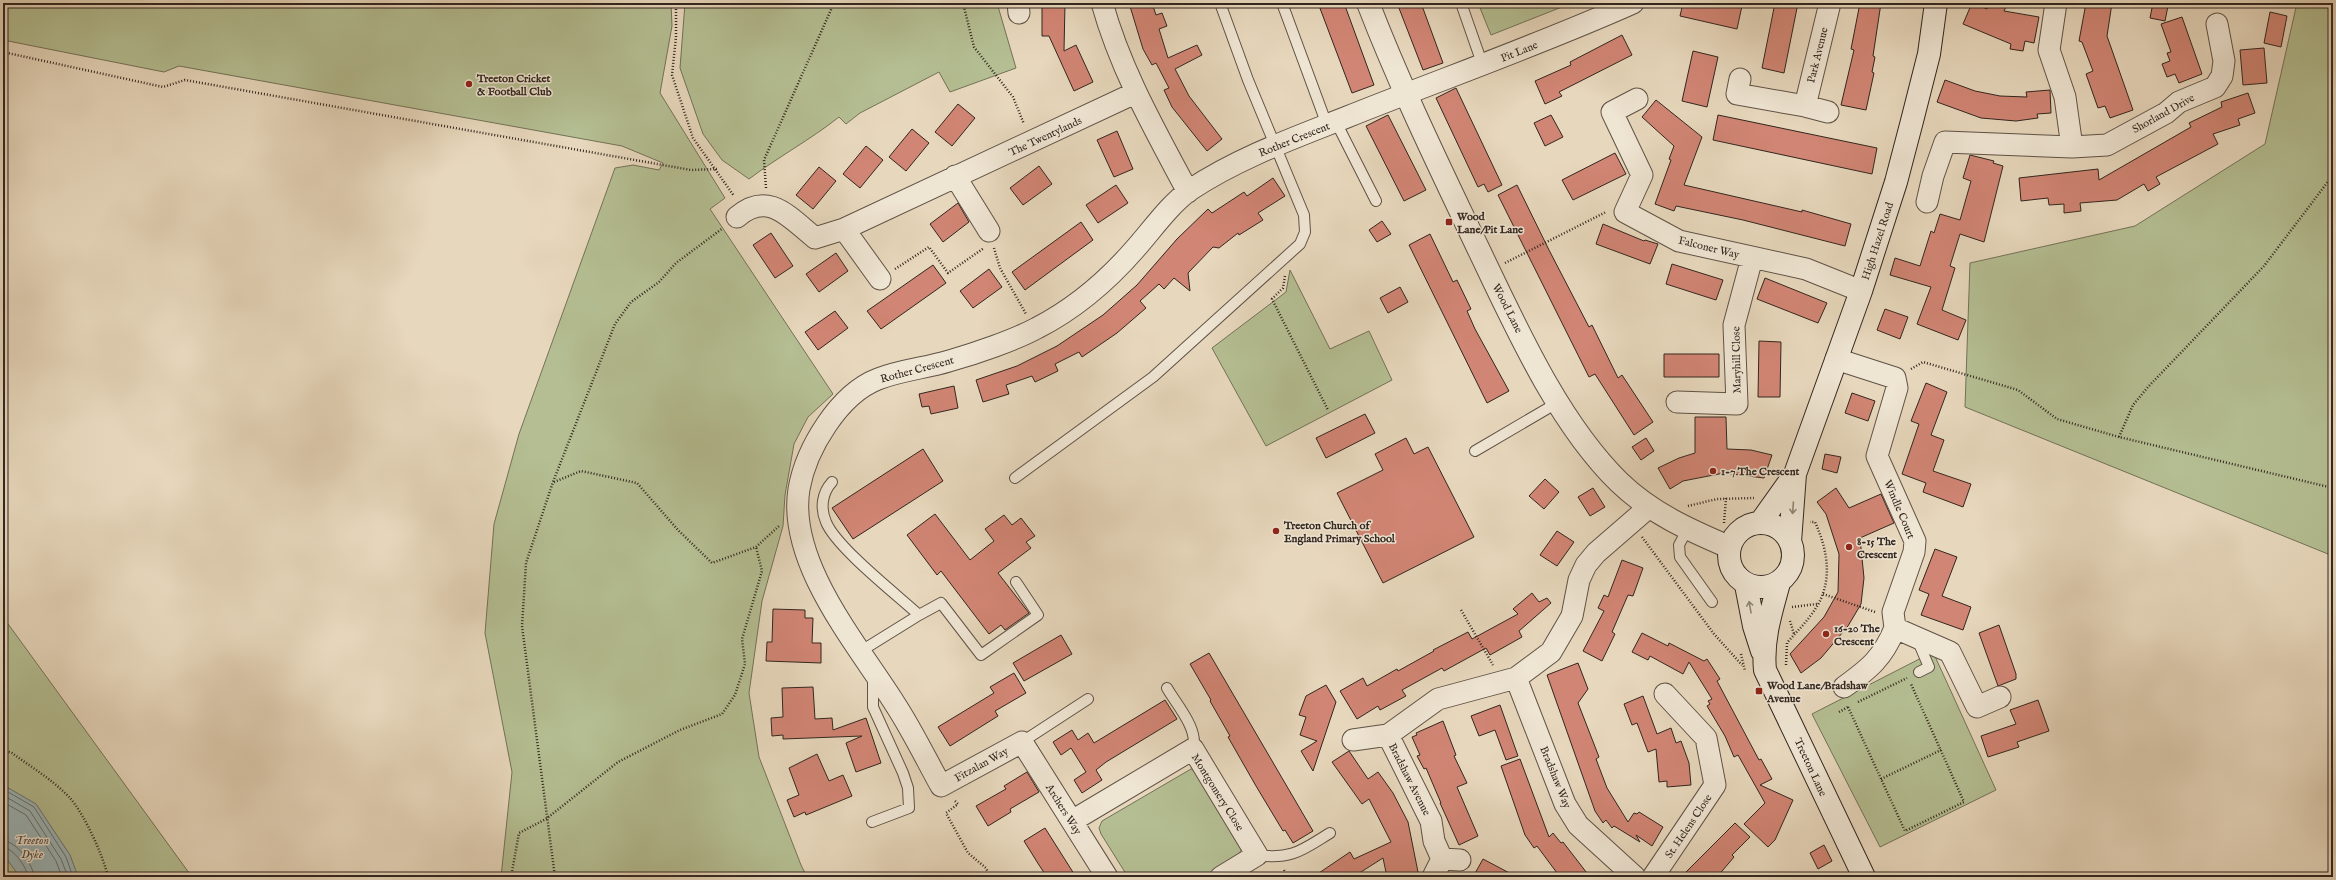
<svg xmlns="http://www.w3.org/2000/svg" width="2336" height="880" font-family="'IM FELL English',serif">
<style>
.green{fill:#b4be92;stroke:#737258}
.water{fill:#9bb7bb;stroke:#717d7d}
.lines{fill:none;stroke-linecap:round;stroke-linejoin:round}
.shore{stroke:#666e6d;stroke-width:1}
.building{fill:#d18574;stroke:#32261f}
.service-casing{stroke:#5f5246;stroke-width:12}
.minor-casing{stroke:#5f5246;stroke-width:23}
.tertiary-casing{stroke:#5f5246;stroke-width:24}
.secondary-casing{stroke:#32261f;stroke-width:24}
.path{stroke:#32261f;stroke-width:2.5;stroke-dasharray:1 2;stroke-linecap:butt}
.service{stroke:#efe5d3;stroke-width:10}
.minor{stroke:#efe5d3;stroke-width:21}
.tertiary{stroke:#efe5d3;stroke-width:22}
.secondary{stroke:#efe5d3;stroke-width:22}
.oneway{stroke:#908679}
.poi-dot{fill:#8f2418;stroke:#efe5d3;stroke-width:1.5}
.labels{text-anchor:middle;stroke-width:3;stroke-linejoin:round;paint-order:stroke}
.street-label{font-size:11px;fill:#32261f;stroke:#efe5d3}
.poi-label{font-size:11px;font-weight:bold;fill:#32261f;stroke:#efe5d3;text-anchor:start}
.water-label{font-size:12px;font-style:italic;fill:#4c4a46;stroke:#efe5d3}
</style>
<rect width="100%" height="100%" fill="#e7d7bc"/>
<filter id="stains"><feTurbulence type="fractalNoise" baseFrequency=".005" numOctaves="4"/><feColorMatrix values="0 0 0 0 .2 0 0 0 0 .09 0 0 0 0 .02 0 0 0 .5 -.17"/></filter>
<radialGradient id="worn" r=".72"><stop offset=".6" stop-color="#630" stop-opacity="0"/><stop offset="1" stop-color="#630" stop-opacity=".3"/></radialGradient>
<path class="green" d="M 3,3 L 671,3 L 672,26 L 660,93 L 725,198 L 710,209 L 833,394 L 808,417 L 794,444 L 785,495 L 783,526 L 762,601 L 749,693 L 759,757 L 801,865 L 807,877 L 501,877 L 512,772 L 485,633 L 494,524 L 519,434 L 615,168 L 633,165 L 659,170 L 663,163 L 622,146 L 179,66 L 164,72 L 3,40 Z
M 685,3 L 997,3 L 1016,68 L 950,92 L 939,72 L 860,113 L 846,124 L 839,117 C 810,140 778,157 749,179 L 722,160 L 703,134 L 680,68 Z
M 1478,3 L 1572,3 L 1491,35 Z
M 2297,3 L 2333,3 L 2333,556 L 1965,407 L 1970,263 L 2135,226 L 2265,144 Z
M 1290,270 L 1330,349 L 1369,331 L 1392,380 L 1266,446 L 1212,348 L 1286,292 Z
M 3,617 L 192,877 L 78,877 L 70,855 L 36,804 L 3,785 Z
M 1933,652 L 1996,790 L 1880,847 L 1812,714 Z
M 1191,769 L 1196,770 L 1243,847 L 1236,859 L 1205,877 L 1128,877 L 1101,834 L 1099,828 L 1102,821 Z
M 3,854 L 20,877 L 3,877 Z"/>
<path class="water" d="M 3,785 L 36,804 L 70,855 L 78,877 L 20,877 L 3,854 Z"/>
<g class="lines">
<path class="shore" d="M 3,789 L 34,807 L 66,857 L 73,877
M 3,795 L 30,811 L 61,859 L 68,877
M 3,802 L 26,815 L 56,861 L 62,877
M 3,841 C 17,841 33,864 34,877
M 3,847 C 13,848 27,867 28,877"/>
</g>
<path class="building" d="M 1042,3 L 1065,3 L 1064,51 L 1076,45 L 1093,82 L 1074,91 L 1049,36 L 1042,36 Z
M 1129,3 L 1152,3 L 1156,15 L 1162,13 L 1167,26 L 1159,29 L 1168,58 L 1197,45 L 1202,55 L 1175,69 L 1189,96 L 1222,139 L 1207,151 L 1172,107 L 1164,90 L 1169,88 L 1156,63 L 1152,65 L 1143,49 Z
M 1318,3 L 1344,3 L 1374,85 L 1352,93 Z
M 1397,3 L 1421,3 L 1443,63 L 1423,70 Z
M 1683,3 L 1715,3 L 1727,6 L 1729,3 L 1742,6 L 1737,29 L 1680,16 Z
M 1775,3 L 1798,3 L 1784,73 L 1762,68 Z
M 1860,3 L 1881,3 L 1873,56 L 1875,57 L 1872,72 L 1874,73 L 1866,110 L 1841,105 L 1854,50 L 1851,49 Z
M 1972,3 L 1987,9 L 1989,3 L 1997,3 L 2006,7 L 2004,11 L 2039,17 L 2034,43 L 2025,41 L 2023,51 L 2010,49 L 2011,44 L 1963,24 Z
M 2086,3 L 2112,3 L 2107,36 L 2133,110 L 2110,118 L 2105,106 L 2098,108 L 2086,74 L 2093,71 L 2082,42 L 2079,41 Z
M 2153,3 L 2168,6 L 2165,21 L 2150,18 Z
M 2270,12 L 2287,16 L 2281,47 L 2264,43 Z
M 2182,17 L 2202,74 L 2179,83 L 2175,74 L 2167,77 L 2162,64 L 2170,61 L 2167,53 L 2171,52 L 2161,24 Z
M 1622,35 L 1632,55 L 1559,92 L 1562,96 L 1545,104 L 1535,81 L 1571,65 L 1570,62 Z
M 2264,48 L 2267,83 L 2243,85 L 2240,50 Z
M 1693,51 L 1718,57 L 1707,107 L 1682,101 Z
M 1945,80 L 1975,91 L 2000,96 L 2027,97 L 2026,92 L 2050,90 L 2051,113 L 2037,114 L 2038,118 L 2016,121 L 1981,118 L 1937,102 Z
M 1456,88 L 1502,185 L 1488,192 L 1484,184 L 1478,187 L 1436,98 Z
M 2248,93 L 2255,113 L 2238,119 L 2240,125 L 2213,134 L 2218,144 L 2156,177 L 2160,184 L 2148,191 L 2144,184 L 2117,200 L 2080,203 L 2081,211 L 2064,213 L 2064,204 L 2049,205 L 2048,198 L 2021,201 L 2019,178 L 2098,169 L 2099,180 L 2191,127 L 2189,123 L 2222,107 L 2221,102 Z
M 1656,100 L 1702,137 L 1684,185 L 1802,212 L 1802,210 L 1851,224 L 1845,246 L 1743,220 L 1676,206 L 1674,211 L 1655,204 L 1671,160 L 1669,159 L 1674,146 L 1642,117 Z
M 958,104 L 975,118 L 952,146 L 935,132 Z
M 1388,115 L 1426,190 L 1404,201 L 1366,126 Z
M 1551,115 L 1563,137 L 1545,146 L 1534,123 Z
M 1718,115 L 1877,148 L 1872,174 L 1713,140 Z
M 912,129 L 929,143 L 906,171 L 889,157 Z
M 1117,131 L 1133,169 L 1114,177 L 1097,140 Z
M 866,146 L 883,160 L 860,188 L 843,174 Z
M 1615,153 L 1626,174 L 1573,200 L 1562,180 Z
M 1970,155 L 1994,161 L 1993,163 L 2003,166 L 1984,242 L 1960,234 L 1950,266 L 1955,268 L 1942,310 L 1966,320 L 1958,340 L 1917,324 L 1931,287 L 1890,275 L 1895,258 L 1920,266 L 1931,231 L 1934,233 L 1940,214 L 1960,220 L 1971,181 L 1963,178 Z
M 1039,166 L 1052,184 L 1023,205 L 1010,188 Z
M 819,167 L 836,181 L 813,209 L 796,195 Z
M 1273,178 L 1285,196 L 1258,213 L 1263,220 L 1239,235 L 1238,233 L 1219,248 L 1213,247 L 1188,273 L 1190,291 L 1174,278 L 1164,289 L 1159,284 L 1140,301 L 1146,308 L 1117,333 L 1082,357 L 1079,352 L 1055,364 L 1058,371 L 1035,382 L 1032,376 L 1006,385 L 1009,394 L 983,402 L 976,380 L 1017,366 L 1057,346 L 1103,315 L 1137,285 L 1177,239 L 1208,209 L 1212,213 L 1244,192 L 1247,196 Z
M 1116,185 L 1128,203 L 1098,223 L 1086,205 Z
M 1517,185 L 1549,250 L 1589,327 L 1592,325 L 1618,378 L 1622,375 L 1653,422 L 1634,435 L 1595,374 L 1589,377 L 1498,195 Z
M 958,203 L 969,222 L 943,242 L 930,224 Z
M 1382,221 L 1391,234 L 1377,242 L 1369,230 Z
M 1081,222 L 1093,240 L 1025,290 L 1012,272 Z
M 1603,224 L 1644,241 L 1645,240 L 1658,244 L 1650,264 L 1596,244 Z
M 771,233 L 793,266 L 775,278 L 753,245 Z
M 1430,234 L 1453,282 L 1457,280 L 1471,309 L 1467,311 L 1475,329 L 1509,391 L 1487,403 L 1409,245 Z
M 836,253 L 848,271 L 819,292 L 806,274 Z
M 1672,264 L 1723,280 L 1716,300 L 1666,284 Z
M 933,265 L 946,283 L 881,329 L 867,311 Z
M 989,269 L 1002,287 L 973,308 L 960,291 Z
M 1765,278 L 1827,303 L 1818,323 L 1757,299 Z
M 1400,287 L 1408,302 L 1388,313 L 1380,298 Z
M 1885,309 L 1908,317 L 1900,339 L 1877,330 Z
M 835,311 L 848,328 L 818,350 L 805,332 Z
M 1759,341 L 1781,342 L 1780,397 L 1758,397 Z
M 1664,354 L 1719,354 L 1719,377 L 1664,377 Z
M 1926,383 L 1947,392 L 1931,435 L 1944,440 L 1933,471 L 1971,484 L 1963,507 L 1923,492 L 1926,483 L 1902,474 L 1919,424 L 1911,421 Z
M 954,386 L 958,408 L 931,414 L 929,406 L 922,407 L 919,394 Z
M 1852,393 L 1875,401 L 1868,421 L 1845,413 Z
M 1365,414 L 1375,433 L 1326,458 L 1316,438 Z
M 1695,417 L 1726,417 L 1727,449 L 1751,450 L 1772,455 L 1764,478 L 1724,473 L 1683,481 L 1670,489 L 1658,468 L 1679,458 L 1695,453 Z
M 1406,438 L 1414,454 L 1428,447 L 1474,537 L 1383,583 L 1337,493 L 1383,470 L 1375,454 Z
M 1646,438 L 1654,451 L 1641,460 L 1632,447 Z
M 923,449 L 943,481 L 853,539 L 832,508 Z
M 1825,454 L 1841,457 L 1837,473 L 1822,469 Z
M 1545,479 L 1559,492 L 1544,509 L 1529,496 Z
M 1593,488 L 1605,507 L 1590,516 L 1578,497 Z
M 1836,488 L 1849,508 L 1881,494 L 1894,523 L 1860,538 L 1864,578 L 1861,604 L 1848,626 L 1821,658 L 1801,673 L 1790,654 L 1824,617 L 1838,592 L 1839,554 L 1826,514 L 1817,502 Z
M 935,514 L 970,560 L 994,541 L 985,529 L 1004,515 L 1012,525 L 1021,518 L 1035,536 L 1026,542 L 1031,548 L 998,573 L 1029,613 L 1005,630 L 1001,625 L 989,634 L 941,571 L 937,575 L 907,535 Z
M 1557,531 L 1574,542 L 1557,566 L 1540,555 Z
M 1935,549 L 1957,557 L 1942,596 L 1971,607 L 1963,630 L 1921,615 L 1929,594 L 1919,590 Z
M 1622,560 L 1643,568 L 1633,596 L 1628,595 L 1612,632 L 1615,634 L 1602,661 L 1583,651 L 1604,611 L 1598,608 L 1604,595 L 1608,597 Z
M 1532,593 L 1539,602 L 1547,598 L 1551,603 L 1519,631 L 1522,637 L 1490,655 L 1486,648 L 1444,671 L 1442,668 L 1402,690 L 1406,696 L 1380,710 L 1378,706 L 1357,719 L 1340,691 L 1363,678 L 1367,686 L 1397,669 L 1398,671 L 1434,651 L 1433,650 L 1468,632 L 1472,639 L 1518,614 L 1513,609 Z
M 773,609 L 805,610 L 805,618 L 813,618 L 812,643 L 821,643 L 821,663 L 766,661 L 767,642 L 772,642 Z
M 1999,625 L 2016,674 L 2016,679 L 1998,686 L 1979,633 Z
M 1642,633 L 1668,646 L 1669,643 L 1704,661 L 1707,659 L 1720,679 L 1717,681 L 1759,760 L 1761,759 L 1772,779 L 1760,785 L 1793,800 L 1775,840 L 1768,847 L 1744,824 L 1765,803 L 1738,755 L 1734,757 L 1725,736 L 1707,706 L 1710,704 L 1708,701 L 1712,699 L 1689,662 L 1683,674 L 1650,656 L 1648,660 L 1632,652 Z
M 1061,635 L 1072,654 L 1024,681 L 1013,663 Z
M 1209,653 L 1313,831 L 1293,843 L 1285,830 L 1283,831 L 1256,786 L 1228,737 L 1230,736 L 1210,701 L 1211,700 L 1190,664 Z
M 1578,663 L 1588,689 L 1578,703 L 1599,757 L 1596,759 L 1607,788 L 1628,822 L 1634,813 L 1637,814 L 1639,812 L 1663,827 L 1652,846 L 1636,835 L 1640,842 L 1614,826 L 1612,828 L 1606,820 L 1603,823 L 1595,811 L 1547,675 Z
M 1014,673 L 1026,693 L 995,711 L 998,716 L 950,746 L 938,727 L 994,693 L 990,687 Z
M 1326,685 L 1336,702 L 1313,771 L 1301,751 L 1317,741 L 1300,735 L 1306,717 L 1299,715 L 1306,696 Z
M 813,687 L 815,719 L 832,718 L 833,730 L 866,718 L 881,763 L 856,772 L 846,743 L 862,736 L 783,739 L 783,735 L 772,736 L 771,718 L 783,717 L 782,688 Z
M 1643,696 L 1657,734 L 1671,728 L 1676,743 L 1681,741 L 1689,763 L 1691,785 L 1667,787 L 1667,781 L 1659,782 L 1656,749 L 1648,752 L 1637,723 L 1632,725 L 1624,704 Z
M 1165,700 L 1177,719 L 1106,762 L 1096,770 L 1102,780 L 1082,793 L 1074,780 L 1086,772 L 1071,748 L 1061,755 L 1053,742 L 1072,730 L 1078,740 L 1088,733 L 1094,743 Z
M 2038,700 L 2049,731 L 2017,742 L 2019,747 L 1988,757 L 1981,736 L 2016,724 L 2010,710 Z
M 1500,705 L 1518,756 L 1506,760 L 1495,730 L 1479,736 L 1471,716 Z
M 1443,721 L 1456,755 L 1454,756 L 1467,783 L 1457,787 L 1478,836 L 1459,845 L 1440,803 L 1441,803 L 1426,768 L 1424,769 L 1417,756 L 1420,755 L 1412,737 L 1417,735 L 1416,733 Z
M 1349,751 L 1368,779 L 1378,772 L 1393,793 L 1408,822 L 1419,877 L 1387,877 L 1383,858 L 1353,877 L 1313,877 L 1350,852 L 1354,859 L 1391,842 L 1369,799 L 1362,804 L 1332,762 Z
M 817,754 L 829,781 L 843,775 L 852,796 L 806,815 L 805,812 L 794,817 L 787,800 L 799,795 L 789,768 Z
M 1520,759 L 1549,837 L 1553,833 L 1561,843 L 1563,842 L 1590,877 L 1560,877 L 1537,846 L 1534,848 L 1525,835 L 1501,766 Z
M 1027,772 L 1039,792 L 1010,809 L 1011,812 L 988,826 L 976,806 L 1006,789 L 1004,786 Z
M 1735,823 L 1750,837 L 1732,855 L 1734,857 L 1717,877 L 1681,877 Z
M 1045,828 L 1076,877 L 1047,877 L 1039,865 L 1024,841 Z
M 1824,845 L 1832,861 L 1818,869 L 1810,853 Z
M 1483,859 L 1517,877 L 1473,877 Z"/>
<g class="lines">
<defs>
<path id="service" d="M 1282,3 L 1327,125
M 1461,3 L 1483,66
M 1336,122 L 1376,201
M 1475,451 L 1557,403
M 1015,478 L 1153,377 L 1300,244 L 1305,232 L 1304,215 L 1248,80 L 1220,3
M 832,482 C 822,493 820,508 826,522 C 836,547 896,594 919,615 L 861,651
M 1687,530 L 1679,545 L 1680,557 L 1712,602
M 919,615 L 941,603 L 981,655 L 1038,615 L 1016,582
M 1917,639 L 1929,667 L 1919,672
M 1167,688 C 1176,704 1199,729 1193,749
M 1022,742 L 1088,699
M 872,822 L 909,808 L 908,788 L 903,773 L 873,707 L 873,677
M 1257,855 C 1292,860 1302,850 1330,833"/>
<path id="minor" d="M 1018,3 L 1019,13
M 1102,3 C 1121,71 1155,130 1188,192
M 2056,3 L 2049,50 L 2065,97 L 2072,147
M 1740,79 L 1737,94 L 1805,106 L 1830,3
M 1637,99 L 1612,112 L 1642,175 L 1625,212 L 1679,241 L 1806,269 L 1861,291
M 1805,106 L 1828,112
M 955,176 L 989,231
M 1927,202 L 1933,176 L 1945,142 L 2072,147 L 2107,145 L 2166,113 L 2179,102 L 2215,87 L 2222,76 L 2224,61 L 2217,24
M 737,217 C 768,190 789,217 815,238 L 844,229 L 1135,93
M 844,229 L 880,279
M 1836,359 L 1895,378 L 1897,388 L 1877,456 L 1915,541 L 1914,552 L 1893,612 L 1895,628 L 1950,652 L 1977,707 L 2000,697
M 1677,402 L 1737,404 L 1734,325 L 1752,258
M 1516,678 L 1565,804 L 1578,825 L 1635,877
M 1844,687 C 1869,669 1883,658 1895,628
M 1353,740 L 1388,735
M 1072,821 L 1193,749 L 1257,855 L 1221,877
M 1460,860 L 1442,859 L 1434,841 L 1431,821 L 1388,735 L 1438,699 L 1516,678 L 1551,652 L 1572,616 L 1579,580 L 1586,565 L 1596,553 L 1649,507
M 1107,877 L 1022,742 L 941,786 C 926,759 912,730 895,704 C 858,645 787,563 799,489 C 806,449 839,394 878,379 C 901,370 926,368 949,361 C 974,354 1015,340 1037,328 C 1074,309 1108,280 1135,249 C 1152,230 1169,205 1190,190 C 1238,158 1294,138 1347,117 C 1442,79 1539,45 1633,3
M 1433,877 L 1442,859
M 1653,877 L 1715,785 L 1706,738 L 1665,694"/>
<path id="tertiary" d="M 1368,3 C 1400,86 1439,166 1477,246 C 1515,325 1557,421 1619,482 C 1651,513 1689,530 1729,547"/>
<path id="secondary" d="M1729 555a32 32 0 1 1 64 0a32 32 0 1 1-64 0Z
M 1760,523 L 1795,474 L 1861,291 L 1896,182 L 1912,121 L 1929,54 L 1936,3
M 1790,542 L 1795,474
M 1779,583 C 1771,612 1762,640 1765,670 L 1864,877
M 1746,585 L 1754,626 L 1762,651"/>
</defs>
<use href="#service" class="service-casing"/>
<use href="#minor" class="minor-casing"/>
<use href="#tertiary" class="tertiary-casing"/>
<use href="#secondary" class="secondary-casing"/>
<path class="path" d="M 676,3 L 676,37 L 672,75 L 693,138 L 734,196
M 963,3 L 974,47 L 1013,97 L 1024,124
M 3,52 L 163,87 L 185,80 L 691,170 L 717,169
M 766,188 L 764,160 L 834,3
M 994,248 L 1000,268 L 1026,314
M 1505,263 L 1606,212
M 895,269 L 929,247 L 948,273 L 984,248
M 1285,276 L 1283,288 L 1272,299 L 1328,410
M 1911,369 L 1923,362 L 2018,390 L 2057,419 L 2119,437 L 2333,488
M 2119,437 L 2133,405 L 2148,387 L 2264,266 L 2333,175
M 554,482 L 581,471 L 637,483 L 678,530 L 712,563 L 756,547 L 780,525
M 1688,506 L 1717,499 L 1754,498
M 1724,523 L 1726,498
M 1642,537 L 1714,634 L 1742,665
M 1823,594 L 1875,612
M 1792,607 L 1817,604
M 1461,610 L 1493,665
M 1790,621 L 1794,634
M 1741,654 L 1745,671
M 1786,665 L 1787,643 C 1795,633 1804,625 1811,615 C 1834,586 1829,553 1815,522 L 1810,522
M 1858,702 L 1907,678
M 1848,707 L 1905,831 L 1964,802 L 1911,684
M 1839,712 L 1848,707
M 3,750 L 12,753 C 31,767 53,780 69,797 C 84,813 103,855 108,877
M 1881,779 L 1941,750
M 955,801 L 958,804 L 946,813 L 968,853 L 986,868 L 990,877
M 1284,870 L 1288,877
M 3,873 L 6,877
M 511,877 L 519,833 L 546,819 L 618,762 L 680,730 L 722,714 L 735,695 L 745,664 L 742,639 L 762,571 L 756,547
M 555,877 L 522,626 L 526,563 L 553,482 L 615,324 L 631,302 L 659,282 L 676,263 L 723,228"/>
<use href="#service" class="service"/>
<use href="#minor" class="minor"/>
<use href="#tertiary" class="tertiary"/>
<use href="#secondary" class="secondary"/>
</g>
<defs><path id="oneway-shaft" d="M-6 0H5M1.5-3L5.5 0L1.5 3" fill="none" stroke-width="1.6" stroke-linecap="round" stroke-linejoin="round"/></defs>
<g class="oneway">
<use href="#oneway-shaft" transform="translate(1793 508) rotate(94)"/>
<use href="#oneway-shaft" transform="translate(1750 607) rotate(-100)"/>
</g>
<g class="poi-dot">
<circle cx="469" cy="84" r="4"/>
<rect x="1445" y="218" width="8" height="8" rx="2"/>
<circle cx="1713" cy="471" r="4"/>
<circle cx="1276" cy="531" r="4"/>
<circle cx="1849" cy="547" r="4"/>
<circle cx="1826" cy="634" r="4"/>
<rect x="1755" y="687" width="8" height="8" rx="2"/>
</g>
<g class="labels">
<g class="street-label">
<text transform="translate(1519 51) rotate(-22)" y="4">Pit Lane</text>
<text transform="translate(1817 55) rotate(-76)" y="4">Park Avenue</text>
<text transform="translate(2163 113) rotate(-29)" y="4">Shorland Drive</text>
<text transform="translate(1045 136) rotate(-25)" y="4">The Twentylands</text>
<text transform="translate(1294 139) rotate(-22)" y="4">Rother Crescent</text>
<text transform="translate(1877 241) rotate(-72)" y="4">High Hazel Road</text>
<text transform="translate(1709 247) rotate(14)" y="4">Falconer Way</text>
<text transform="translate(1508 308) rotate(63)" y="4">Wood Lane</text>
<text transform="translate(1736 360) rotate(-91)" y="4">Maryhill Close</text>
<text transform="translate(917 369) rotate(-15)" y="4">Rother Crescent</text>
<text transform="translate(1900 509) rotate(67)" y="4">Windle Court</text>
<text transform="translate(981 764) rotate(-29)" y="4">Fitzalan Way</text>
<text transform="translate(1811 767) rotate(65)" y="4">Treeton Lane</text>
<text transform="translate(1556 777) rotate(68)" y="4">Bradshaw Way</text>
<text transform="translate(1410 779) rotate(63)" y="4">Bradshaw Avenue</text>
<text transform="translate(1218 792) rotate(58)" y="4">Montgomery Close</text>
<text transform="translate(1064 809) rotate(58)" y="4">Archers Way</text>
<text transform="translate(1688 826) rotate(-56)" y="4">St. Helens Close</text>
</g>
<g class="poi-label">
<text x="477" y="82">Treeton Cricket<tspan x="477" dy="13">&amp; Football Club</tspan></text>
<text x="1457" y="220">Wood<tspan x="1457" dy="13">Lane/Pit Lane</tspan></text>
<text x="1721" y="475">1-7 The Crescent</text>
<text x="1284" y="529">Treeton Church of<tspan x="1284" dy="13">England Primary School</tspan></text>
<text x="1857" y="545">8-15 The<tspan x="1857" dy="13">Crescent</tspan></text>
<text x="1834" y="632">16-20 The<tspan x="1834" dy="13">Crescent</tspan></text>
<text x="1767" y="689">Wood Lane/Bradshaw<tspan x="1767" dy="13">Avenue</tspan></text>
</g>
<g class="water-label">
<text x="32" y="844">Treeton<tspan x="32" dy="14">Dyke</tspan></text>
</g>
</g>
<rect width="2336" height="880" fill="none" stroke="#e7d7bc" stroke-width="16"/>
<rect x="4" y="4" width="2328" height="872" fill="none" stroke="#32261f" stroke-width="2"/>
<rect x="8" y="8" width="2320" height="864" fill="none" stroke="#32261f"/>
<rect width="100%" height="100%" filter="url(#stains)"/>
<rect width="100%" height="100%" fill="url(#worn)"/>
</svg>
